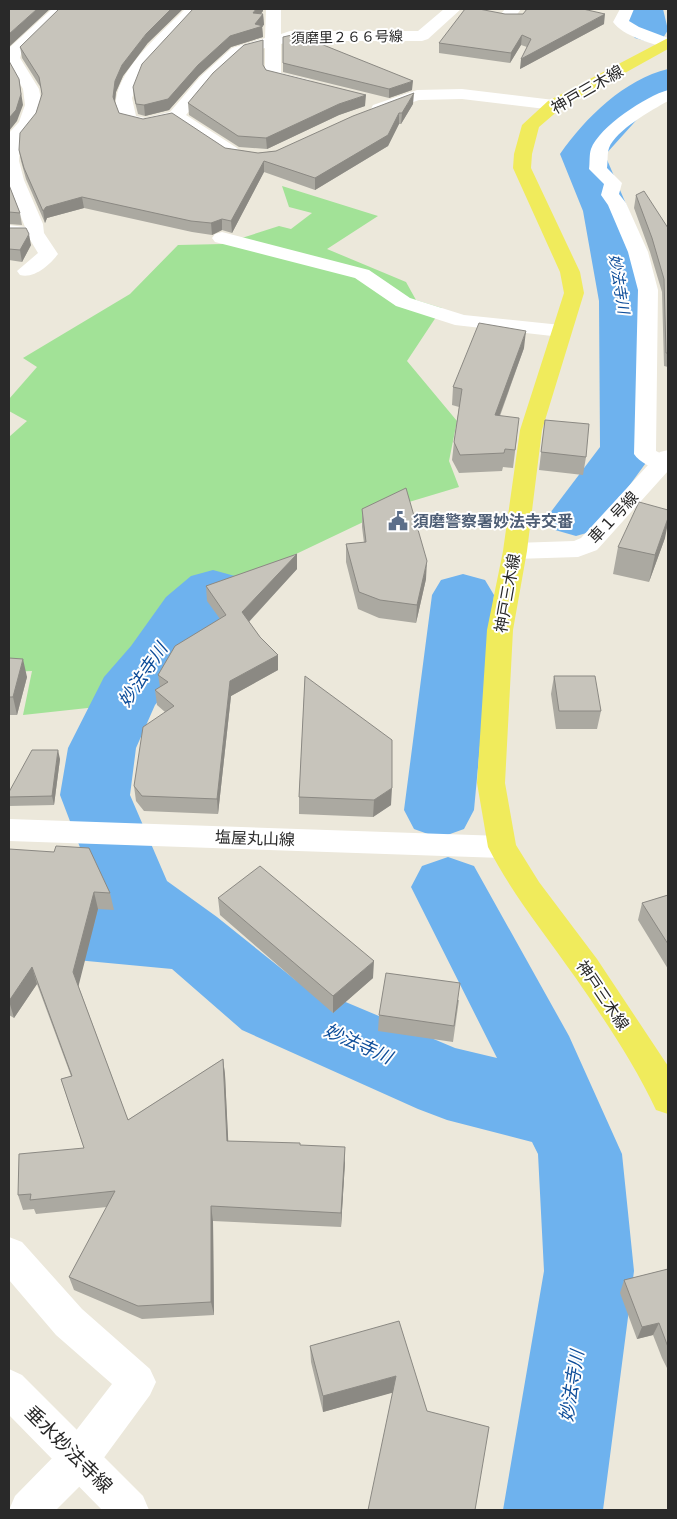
<svg xmlns="http://www.w3.org/2000/svg" width="677" height="1519" font-family="'Exo 2','Noto Sans JP',sans-serif">
<style>
.green{fill:#a2e297}
.lines{fill:none;stroke-linecap:round;stroke-linejoin:round}
.river{fill:#6eb2ee;fill-rule:evenodd}
.minor{fill:#fff;fill-rule:evenodd}
.tertiary{fill:#fff;fill-rule:evenodd}
.primary{fill:#f0eb5c;fill-rule:evenodd}
.wall{fill:#aba9a1}
.shaded-wall{fill:#8b8983}
.building{fill:#c7c4bb;stroke:#8b8983}
.labels{text-anchor:middle;stroke-width:4;stroke-linejoin:round;paint-order:stroke}
.far-street-label{font-size:14px;fill:#292929;stroke:#fff}
.far-water-label{font-size:15px;font-style:italic;fill:#0e4d99;stroke:#fff}
.street-label{font-size:16px;fill:#292929;stroke:#fff}
.service-label{font-size:16px;font-weight:bold;fill:#4e5e75;stroke:#fff;text-anchor:start}
.water-label{font-size:18px;font-style:italic;fill:#0e4d99;stroke:#fff}
.near-street-label{font-size:19px;fill:#292929;stroke:#fff}
</style>
<rect width="100%" height="100%" fill="#ece8db"/>
<path class="green" d="M 282,186 L 378,216 L 327,249 L 406,282 L 416,300 L 442,308 L 407,361 L 457,421 L 449,461 L 459,487 L 399,505 L 252,575 L 202,603 L 143,702 L 23,715 L 32,671 L 9,672 L 9,437 L 27,421 L 9,411 L 9,399 L 37,367 L 23,358 L 130,294 L 178,245 L 223,244 L 279,226 L 291,229 L 312,213 L 289,207 Z"/>
<g class="lines">
<path class="river" d="M 625,9 L 663,9 L 668,30 L 663,38 L 649,42 L 635,38 L 629,30 Z
M 668,69 L 668,98 L 641,115 L 605,155 L 629,211 L 649,301 L 656,449 L 597,530 L 576,536 L 555,530 L 547,517 L 600,447 L 599,301 L 583,211 L 560,154 C 585,118 625,79 668,69 Z
M 213,570 L 235,576 L 244,591 L 235,606 L 210,627 L 177,678 L 155,705 L 136,748 L 130,795 L 167,881 L 217,917 L 298,982 L 455,1048 L 497,1058 L 411,887 L 422,866 L 448,857 L 474,866 L 569,1036 L 622,1154 L 634,1271 L 603,1510 L 503,1510 L 544,1271 L 538,1154 L 532,1142 L 447,1120 L 418,1109 L 242,1030 L 172,969 L 55,958 L 9,959 L 9,897 L 55,896 L 100,900 L 60,795 L 68,748 L 104,677 L 131,646 L 166,597 L 191,576 Z
M 463,574 L 485,580 L 494,595 L 474,810 L 464,829 L 439,838 L 414,829 L 404,810 L 432,595 L 441,580 Z"/>
<path class="minor" d="M 52,9 L 69,9 L 21,54 L 20,58 L 39,89 L 42,105 L 36,123 L 20,143 L 19,161 L 24,180 L 43,224 L 44,233 L 58,254 C 50,265 34,279 20,275 L 17,271 L 38,253 L 29,238 L 9,237 L 9,225 L 25,227 L 9,187 L 9,133 L 19,122 L 25,105 L 23,89 L 9,65 L 9,48 Z
M 185,9 L 201,9 L 141,74 L 132,98 L 136,116 L 145,118 L 170,112 L 200,77 L 232,48 L 265,38 L 266,9 L 281,9 L 281,34 L 290,31 L 418,31 L 444,9 L 461,9 L 428,39 L 422,41 L 291,41 L 281,44 L 281,73 L 310,80 L 312,83 L 310,86 L 304,88 L 267,79 L 265,76 L 265,48 L 244,54 L 212,83 L 186,115 L 237,148 L 240,152 L 237,156 L 231,157 L 225,156 L 173,122 L 145,128 L 122,123 C 96,85 162,33 185,9 Z
M 505,9 L 521,9 C 515,17 512,24 501,21 L 498,18 Z
M 620,9 L 634,9 L 629,21 L 639,27 L 668,38 L 668,48 C 652,44 623,36 613,22 Z
M 462,89 L 554,100 L 560,101 L 562,105 L 560,109 L 554,110 L 462,99 L 419,100 L 379,114 L 373,113 L 371,109 L 373,105 L 417,90 Z
M 668,90 L 668,101 C 652,110 616,130 609,148 C 607,154 608,161 607,168 L 622,183 L 619,194 L 626,203 L 648,252 L 658,290 L 656,451 L 668,457 L 668,469 C 657,472 640,463 634,454 L 638,290 L 628,252 L 608,205 L 601,195 L 604,184 L 589,169 C 590,163 589,155 591,149 C 599,127 646,96 668,90 Z
M 222,232 L 369,270 L 410,298 L 464,315 L 561,325 L 568,327 L 571,331 L 568,335 L 561,337 L 455,325 L 396,306 L 355,278 L 215,242 L 212,238 L 215,234 Z
M 9,1237 L 22,1242 L 82,1309 L 150,1369 L 156,1382 L 150,1395 L 92,1474 L 56,1510 L 9,1510 L 15,1496 L 64,1446 L 112,1384 L 56,1335 L 9,1280 Z"/>
<path class="tertiary" d="M 668,450 L 668,471 L 597,550 L 578,557 L 515,559 L 506,557 L 503,551 L 506,545 L 515,543 L 574,541 L 581,538 L 660,452 Z
M 9,819 L 502,836 L 512,839 L 516,847 L 512,855 L 502,858 L 9,841 Z
M 9,1369 L 22,1375 L 143,1496 L 149,1510 L 102,1510 L 9,1415 Z"/>
<path class="primary" d="M 668,38 L 668,49 L 560,109 L 539,127 L 532,154 L 531,168 L 580,272 L 584,293 L 542,430 L 527,551 L 513,630 L 505,783 L 516,845 L 539,882 L 597,959 L 668,1066 L 668,1114 L 656,1110 C 634,1063 604,1019 575,977 C 545,934 512,894 488,847 L 477,783 L 487,630 L 503,551 L 520,430 L 564,293 L 560,272 L 513,168 L 514,154 L 522,125 L 548,101 Z"/>
</g>
<path class="wall" d="M 263,11 L 261,14 L 263,14 L 264,25 L 262,26 L 263,37 L 231,47 L 199,76 L 169,110 L 145,116 L 138,114 L 134,98 L 133,87 Z
M 505,14 L 604,24 L 520,69 L 527,47 L 521,45 L 510,63 L 439,53 L 439,43 Z
M 283,37 L 412,90 L 389,98 L 283,72 Z
M 147,44 L 123,76 L 116,92 L 115,102 L 119,113 L 225,148 L 258,153 L 276,151 L 413,104 L 401,124 L 399,124 L 388,146 L 315,190 L 264,172 L 232,233 L 222,230 L 212,235 L 192,232 L 84,208 L 47,218 L 45,223 L 26,179 L 21,161 L 19,150 L 36,113 L 42,95 L 41,88 L 22,58 L 20,47 Z
M 263,66 L 266,70 L 365,106 L 339,115 L 267,149 L 239,147 L 189,115 L 188,103 Z
M 9,185 L 20,213 L 22,225 L 9,224 Z
M 636,195 L 668,228 L 668,367 L 664,366 L 662,292 L 650,252 L 634,208 Z
M 9,228 L 31,245 L 22,262 L 9,260 Z
M 524,348 L 500,416 L 517,436 L 513,468 L 503,467 L 502,471 L 459,473 L 452,460 L 454,442 L 459,407 L 452,405 L 453,387 Z
M 545,420 L 586,457 L 583,475 L 539,470 Z
M 362,509 L 426,579 L 416,623 L 379,618 L 358,609 L 346,562 L 346,544 L 364,543 L 362,527 Z
M 665,538 L 649,582 L 613,574 L 618,547 Z
M 297,554 L 297,569 L 249,622 L 260,637 L 278,655 L 278,670 L 231,696 L 218,814 L 144,811 L 136,801 L 134,786 L 165,712 L 157,705 L 155,690 L 160,687 L 158,675 L 220,619 L 207,601 L 206,586 Z
M 9,658 L 27,677 L 17,715 L 9,715 Z
M 305,676 L 391,805 L 373,817 L 299,814 L 299,797 Z
M 554,676 L 601,711 L 597,729 L 556,729 L 551,694 Z
M 60,759 L 54,805 L 9,806 L 9,792 Z
M 9,849 L 110,893 L 114,910 L 98,909 L 78,985 L 128,1120 L 223,1059 L 225,1075 L 228,1141 L 300,1145 L 345,1162 L 341,1227 L 213,1221 L 214,1315 L 142,1319 L 74,1290 L 69,1277 L 107,1207 L 36,1214 L 34,1209 L 23,1210 L 18,1195 L 84,1148 L 61,1079 L 71,1076 L 37,984 L 14,1018 L 9,1015 Z
M 668,895 L 668,969 L 638,920 L 642,903 Z
M 218,898 L 373,978 L 333,1013 L 220,915 Z
M 459,1000 L 453,1042 L 378,1031 L 379,1015 Z
M 668,1269 L 668,1370 L 662,1358 L 653,1335 L 637,1339 L 620,1293 L 624,1280 Z
M 310,1346 L 427,1411 L 475,1510 L 393,1392 L 323,1412 L 311,1362 Z"/>
<path class="shaded-wall" d="M 37,9 L 50,9 L 9,47 L 9,34 Z
M 171,9 L 183,9 L 147,44 L 123,76 L 116,92 L 114,108 L 113,97 L 115,81 L 122,65 L 146,34 Z
M 256,9 L 263,9 L 263,11 L 253,23 L 253,13 Z
M 263,14 L 264,25 L 262,26 L 263,37 L 231,47 L 199,76 L 169,110 L 145,116 L 144,105 L 198,65 L 230,36 L 255,24 Z
M 605,14 L 604,24 L 520,69 L 521,59 Z
M 522,35 L 521,45 L 510,63 L 511,53 Z
M 19,79 L 23,105 L 17,121 L 9,131 L 9,118 Z
M 413,81 L 412,90 L 389,98 L 389,89 Z
M 414,93 L 413,104 L 401,124 L 402,113 Z
M 366,95 L 365,106 L 339,115 L 267,149 L 266,138 L 339,104 Z
M 399,113 L 399,124 L 388,146 L 315,190 L 315,178 Z
M 264,161 L 264,172 L 232,233 L 231,221 Z
M 82,197 L 84,208 L 47,218 L 45,223 L 43,211 L 46,207 Z
M 222,219 L 222,230 L 212,235 L 211,223 Z
M 29,234 L 31,245 L 22,262 L 20,250 Z
M 526,331 L 524,348 L 493,433 L 495,415 Z
M 668,518 L 668,523 L 665,538 L 649,582 L 655,555 Z
M 297,554 L 297,569 L 244,627 L 242,612 Z
M 427,561 L 426,579 L 416,623 L 417,605 Z
M 278,655 L 278,670 L 231,696 L 218,814 L 217,799 L 230,681 Z
M 23,659 L 27,677 L 17,715 L 13,697 Z
M 58,750 L 60,759 L 54,805 L 52,796 Z
M 392,788 L 391,805 L 373,817 L 374,800 Z
M 94,892 L 98,909 L 78,988 L 73,972 Z
M 374,961 L 373,978 L 333,1013 L 333,996 Z
M 32,967 L 37,984 L 14,1018 L 9,1001 Z
M 223,1059 L 225,1075 L 229,1156 L 227,1141 Z
M 345,1147 L 345,1162 L 341,1227 L 341,1213 Z
M 211,1206 L 213,1221 L 214,1315 L 211,1302 Z
M 659,1323 L 653,1335 L 637,1339 L 642,1327 Z
M 396,1376 L 395,1392 L 323,1412 L 323,1396 Z"/>
<path class="building" d="M 9,9 L 37,9 L 9,34 Z
M 59,9 L 171,9 L 146,34 L 122,65 L 115,81 L 113,97 L 119,113 L 143,119 L 172,113 L 225,148 L 258,153 L 276,151 L 353,116 L 414,93 L 402,113 L 399,113 L 388,135 L 315,178 L 264,161 L 231,221 L 222,219 L 211,223 L 191,221 L 82,197 L 46,207 L 43,211 L 24,168 L 19,150 L 20,133 L 36,113 L 42,94 L 39,77 L 20,47 Z
M 193,9 L 256,9 L 253,13 L 263,14 L 255,24 L 263,26 L 230,36 L 198,65 L 168,99 L 144,105 L 136,104 L 133,87 L 142,64 Z
M 465,9 L 479,9 L 505,14 L 523,14 L 527,9 L 583,9 L 605,14 L 521,59 L 531,39 L 522,35 L 511,53 L 439,43 Z
M 296,34 L 413,81 L 389,89 L 283,63 L 283,37 Z
M 263,40 L 263,65 L 266,70 L 366,95 L 339,104 L 266,138 L 238,136 L 188,103 L 213,73 L 244,45 Z
M 9,61 L 19,79 L 21,94 L 16,110 L 9,118 Z
M 9,185 L 20,213 L 9,212 Z
M 644,191 L 668,228 L 668,353 L 666,353 L 664,279 L 652,238 L 636,195 Z
M 9,228 L 26,228 L 29,234 L 20,250 L 9,249 Z
M 479,323 L 526,331 L 495,415 L 519,418 L 515,450 L 505,449 L 504,453 L 460,455 L 454,442 L 462,389 L 453,387 Z
M 545,420 L 589,424 L 586,457 L 541,452 Z
M 406,488 L 427,561 L 417,605 L 380,600 L 359,592 L 346,544 L 366,542 L 362,509 Z
M 639,502 L 668,510 L 668,518 L 655,555 L 618,547 Z
M 297,554 L 242,612 L 260,637 L 278,655 L 230,681 L 217,799 L 142,796 L 134,786 L 143,727 L 174,706 L 155,690 L 168,682 L 158,675 L 175,646 L 226,615 L 206,586 Z
M 9,658 L 23,659 L 13,697 L 9,697 Z
M 305,676 L 392,740 L 392,788 L 374,800 L 299,797 Z
M 554,676 L 595,676 L 601,711 L 559,711 Z
M 32,750 L 58,750 L 52,796 L 9,797 L 9,792 Z
M 56,846 L 89,848 L 110,893 L 94,892 L 73,972 L 128,1120 L 223,1059 L 227,1141 L 300,1143 L 300,1145 L 345,1147 L 341,1213 L 211,1206 L 211,1302 L 138,1306 L 69,1277 L 115,1191 L 30,1200 L 31,1194 L 18,1195 L 19,1154 L 84,1148 L 61,1079 L 72,1076 L 32,967 L 9,1001 L 9,849 L 54,852 Z
M 260,866 L 374,961 L 333,996 L 218,898 Z
M 668,895 L 668,944 L 642,903 Z
M 386,973 L 460,983 L 454,1026 L 379,1015 Z
M 668,1269 L 668,1347 L 659,1323 L 642,1327 L 624,1280 Z
M 399,1321 L 427,1411 L 489,1427 L 475,1510 L 368,1510 L 396,1376 L 323,1396 L 310,1346 Z"/>
<defs>
<symbol id="civic-bare" viewBox="-9 -9 18 18"><path d="M-.6-6.5H3V-4.5H.6V-3L4-1V1h2V6H-6V1h2V-1L-.6-3ZM-1.2 2.5V6h2.4V2.5Z" fill="#5c6f8a" stroke="#fff" stroke-width="2.5" paint-order="stroke"/></symbol>
</defs>
<g fill-rule="evenodd">
<use href="#civic-bare" x="384" y="507" width="28" height="28"/>
</g>
<g class="labels">
<g class="far-street-label">
<text transform="translate(347 37) rotate(-1)" y="5">須磨里２６６号線</text>
</g>
<g class="far-water-label">
<text transform="translate(619 284) rotate(81)" y="5">妙法寺川</text>
</g>
<g class="street-label">
<text transform="translate(587 89) rotate(-30)" y="6">神戸三木線</text>
<text transform="translate(613 517) rotate(-47)" y="6">車１号線</text>
<text transform="translate(507 593) rotate(-80)" y="6">神戸三木線</text>
<text transform="translate(255 838) rotate(2)" y="6">塩屋丸山線</text>
<text transform="translate(603 995) rotate(56)" y="6">神戸三木線</text>
</g>
<g class="service-label">
<text x="413" y="527">須磨警察署妙法寺交番</text>
</g>
<g class="water-label">
<text transform="translate(143 675) rotate(-56)" y="6">妙法寺川</text>
<text transform="translate(358 1044) rotate(24)" y="6">妙法寺川</text>
<text transform="translate(572 1386) rotate(-81)" y="6">妙法寺川</text>
</g>
<g class="near-street-label">
<text transform="translate(69 1449) rotate(45)" y="7">垂水妙法寺線</text>
</g>
</g>
<rect width="677" height="1519" fill="none" stroke="#292929" stroke-width="20"/>
</svg>
